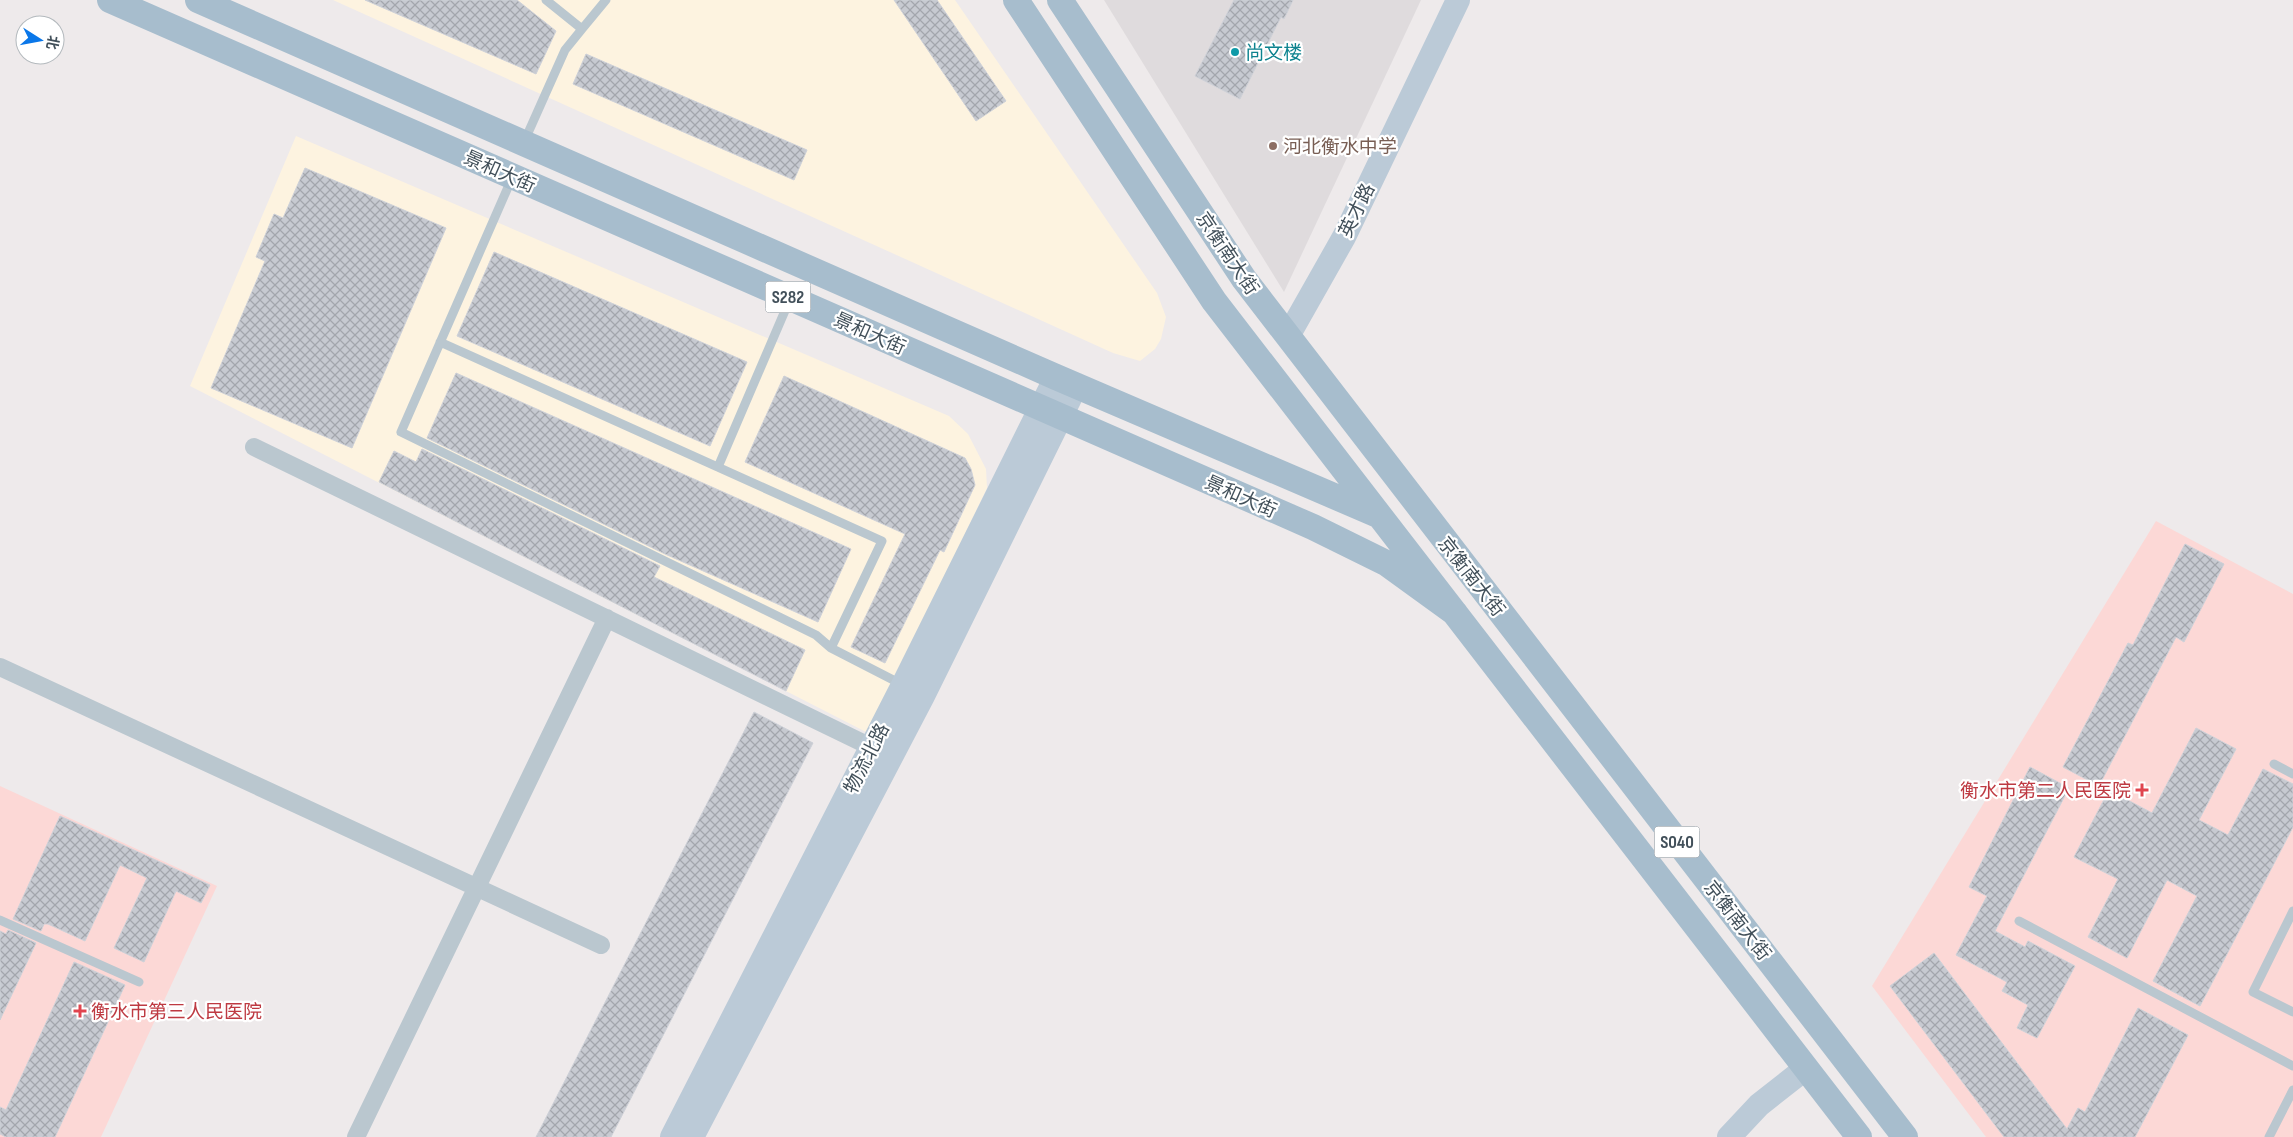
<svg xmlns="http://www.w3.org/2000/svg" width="2293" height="1137" font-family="'Sofia Sans Condensed','Noto Sans SC',sans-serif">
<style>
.commercial{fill:#fdf3e0}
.education{fill:#dfdbdd}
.medical{fill:#fcd8d6}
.building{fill:url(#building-cross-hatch);stroke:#ced1d8}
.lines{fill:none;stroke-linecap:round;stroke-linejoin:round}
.lane{stroke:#bac7cf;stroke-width:9}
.street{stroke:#bac7cf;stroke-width:18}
.secondary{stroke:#bbcad7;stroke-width:24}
.primary{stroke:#a7bdcd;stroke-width:26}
.culture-dot{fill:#0f9aa8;stroke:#fff;stroke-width:2}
.education-dot{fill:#8d6e63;stroke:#fff;stroke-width:2}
.health-dot{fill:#e0444e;stroke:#fff;stroke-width:2}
.labels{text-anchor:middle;stroke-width:4.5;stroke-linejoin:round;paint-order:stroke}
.shield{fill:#fff;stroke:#7b848c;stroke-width:1}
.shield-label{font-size:18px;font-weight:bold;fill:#42505a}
.culture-label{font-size:19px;fill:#0d838f;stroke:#fff;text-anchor:start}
.education-label{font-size:19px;fill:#785e54;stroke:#fff;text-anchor:start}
.street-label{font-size:19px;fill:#42505a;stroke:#fff}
.health-label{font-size:19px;fill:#be3a42;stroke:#fff;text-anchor:end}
</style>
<defs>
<pattern id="building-cross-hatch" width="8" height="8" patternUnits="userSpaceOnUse" patternTransform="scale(1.25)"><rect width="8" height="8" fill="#c7cad1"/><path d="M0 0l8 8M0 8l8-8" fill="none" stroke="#a3a6ad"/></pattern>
</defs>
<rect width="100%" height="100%" fill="#eeeaeb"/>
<path class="commercial" d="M 333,0 L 955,0 L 1157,293 L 1166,317 L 1161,339 L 1155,349 L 1140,361 L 1113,353 Z
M 296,136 L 949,416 L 968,434 L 986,469 L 987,488 L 870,734 L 190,386 Z"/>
<path class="education" d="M 1104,0 L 1421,0 L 1284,292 Z"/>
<path class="medical" d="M 2156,521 L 2293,594 L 2293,1137 L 1986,1137 L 1872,986 Z
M 0,786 L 217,886 L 101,1137 L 0,1137 Z"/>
<path class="building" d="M 365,0 L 517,0 L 556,31 L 536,74 Z
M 894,0 L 937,0 L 1006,101 L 976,121 Z
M 1234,0 L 1293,0 L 1284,19 L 1281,17 L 1240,99 L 1195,76 Z
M 586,54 L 807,150 L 794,180 L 573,84 Z
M 305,168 L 446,228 L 352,448 L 211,388 L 265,261 L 256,257 L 274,214 L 283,218 Z
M 494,252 L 747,362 L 710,446 L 457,336 Z
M 456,373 L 851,549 L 818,622 L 665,554 L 427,438 Z
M 784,376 L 965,458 L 971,469 L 975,485 L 944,552 L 940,550 L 885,663 L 851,647 L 905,534 L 745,462 Z
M 422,449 L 660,566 L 654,577 L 805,650 L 786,691 L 379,482 L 394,451 L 416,462 Z
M 2185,544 L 2224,564 L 2184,642 L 2176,637 L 2099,786 L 2063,767 L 2128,643 L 2133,645 Z
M 754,712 L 813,743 L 611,1137 L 536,1137 Z
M 2196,728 L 2236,749 L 2199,820 L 2228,835 L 2263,769 L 2293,784 L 2293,827 L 2200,1006 L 2153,981 L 2197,896 L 2167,880 L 2127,958 L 2088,937 L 2118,879 L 2074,857 L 2109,790 L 2152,813 Z
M 2030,767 L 2069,788 L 1995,931 L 2025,947 L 2028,941 L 2075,966 L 2037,1038 L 2017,1028 L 2028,1005 L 2002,991 L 2007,982 L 1956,955 L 1987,896 L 1969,887 Z
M 60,816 L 210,885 L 201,903 L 176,891 L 144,962 L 114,948 L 147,878 L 120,865 L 85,941 L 48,924 L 44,924 L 41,931 L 13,919 Z
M 8,930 L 36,943 L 0,1020 L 0,931 L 6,934 Z
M 1934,953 L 2067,1129 L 2078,1108 L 2085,1112 L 2138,1008 L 2188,1035 L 2135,1137 L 2004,1137 L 1890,986 Z
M 74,962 L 125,985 L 55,1137 L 6,1137 L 0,1134 L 0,1107 L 6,1110 Z"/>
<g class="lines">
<path class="lane" d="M 546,0 L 582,29 L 606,0
M 524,142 L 565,50 L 582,29
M 512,178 L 401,432 L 816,635 L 831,648 L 903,685
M 440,342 L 882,541 L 831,648
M 718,467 L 790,299
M 2274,764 L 2293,774
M 2293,911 L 2253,992 L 2293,1012
M 0,920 L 139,982
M 2019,921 L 2293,1066
M 2269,1137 L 2293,1090"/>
<path class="street" d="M 254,447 L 865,744
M 0,667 L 601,945
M 356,1137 L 607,618"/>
<path class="secondary" d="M 1288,336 L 1344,237 L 1458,0
M 672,1137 L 903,685 L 1056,377
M 692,1137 L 923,696 L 1076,386
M 1729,1137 L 1759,1105 L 1806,1068"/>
<path class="primary" d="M 110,0 L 1313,527 L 1386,563 L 1455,613
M 198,0 L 1056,377 L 1378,515
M 1016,0 L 1214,301 L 1859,1137
M 1060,0 L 1244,279 L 1905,1137"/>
</g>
<circle class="culture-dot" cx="1235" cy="52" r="5"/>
<circle class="education-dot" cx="1273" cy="146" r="5"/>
<g class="health-dot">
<path d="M2139.5 782.5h5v5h5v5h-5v5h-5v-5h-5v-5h5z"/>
<path d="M77.5 1003.5h5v5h5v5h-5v5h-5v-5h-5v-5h5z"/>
</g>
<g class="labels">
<g class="shield">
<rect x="765.5" y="281.5" width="45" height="31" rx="4"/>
<rect x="1654.5" y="826.5" width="45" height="31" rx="4"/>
</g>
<g class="shield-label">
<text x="788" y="303">S282</text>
<text x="1677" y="848">S040</text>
</g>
<g class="culture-label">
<text x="1245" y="59">尚文楼</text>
</g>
<g class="education-label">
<text x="1283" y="153">河北衡水中学</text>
</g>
<g class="street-label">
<text transform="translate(500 171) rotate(24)" y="7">景和大街</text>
<text transform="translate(1356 210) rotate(-64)" y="7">英才路</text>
<text transform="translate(1228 253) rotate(56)" y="7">京衡南大街</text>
<text transform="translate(870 333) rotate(24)" y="7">景和大街</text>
<text transform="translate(1241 496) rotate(24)" y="7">景和大街</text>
<text transform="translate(1472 576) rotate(52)" y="7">京衡南大街</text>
<text transform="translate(866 758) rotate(-63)" y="7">物流北路</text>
<text transform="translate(1738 920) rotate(52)" y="7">京衡南大街</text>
</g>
<g class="health-label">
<text x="2131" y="797">衡水市第二人民医院</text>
<text x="91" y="1018" text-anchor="start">衡水市第三人民医院</text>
</g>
</g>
<g transform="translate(40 40) rotate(101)"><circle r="24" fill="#ffffff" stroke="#b3b9bd"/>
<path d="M0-4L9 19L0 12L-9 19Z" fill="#0a77e9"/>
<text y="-8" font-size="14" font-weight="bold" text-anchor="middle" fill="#42505a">北</text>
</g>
</svg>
